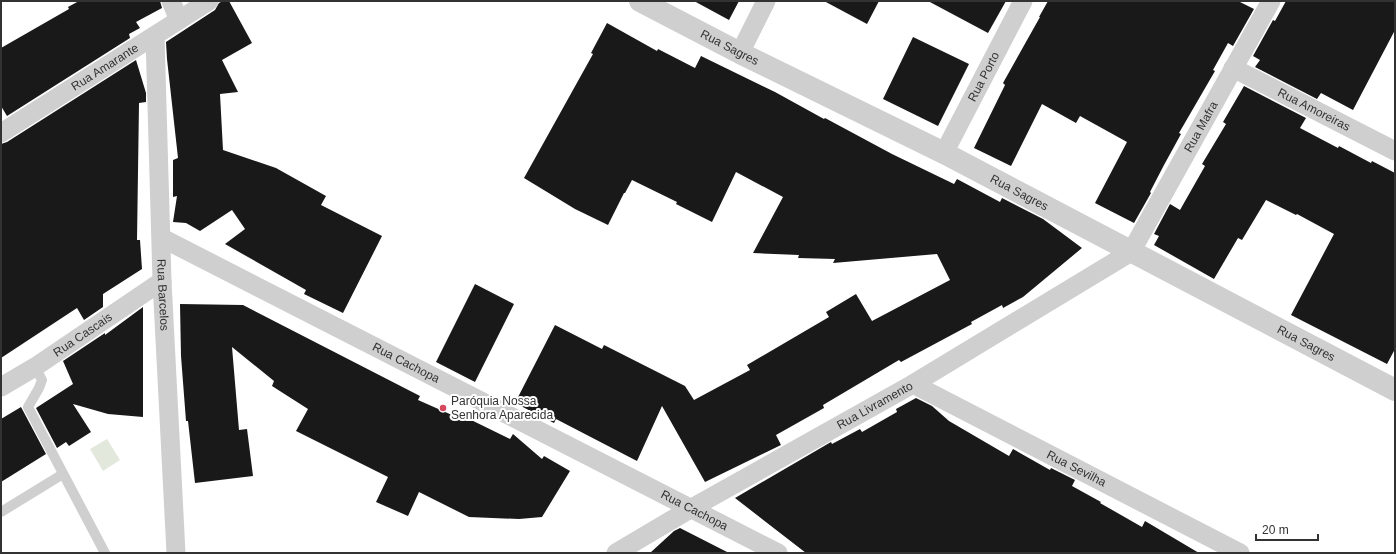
<svg xmlns="http://www.w3.org/2000/svg" width="1396" height="554" font-family="Arial,sans-serif">
<style>
.green{fill:#e3e8dc}
.building{fill:#191919}
.lines{fill:none;stroke-linecap:round;stroke-linejoin:round}
.service{stroke:#cfcfcf;stroke-width:10}
.minor{stroke:#cfcfcf;stroke-width:19}
.tertiary{stroke:#cfcfcf;stroke-width:22}
.poi-dot{fill:#d5485d;stroke:#fff;stroke-width:1.5}
.labels{text-anchor:middle;stroke-width:4;stroke-linejoin:round;paint-order:stroke}
.street-label{font-size:12px;fill:#323232;stroke:#fff}
.poi-label{font-size:12px;fill:#323232;stroke:#fff;text-anchor:start}
</style>
<rect width="100%" height="100%" fill="#fff"/>
<path class="green" d="M 107,439 L 120,460 L 103,471 L 90,449 Z"/>
<path class="building" d="M 79,1 L 160,1 L 162,8 L 136,22 L 140,28 L 129,34 L 130,38 L 7,116 L 1,106 L 1,48 L 69,9 L 68,7 Z
M 223,1 L 229,1 L 252,43 L 222,60 L 238,92 L 220,94 L 223,150 L 276,168 L 326,196 L 321,205 L 382,236 L 343,313 L 304,294 L 306,290 L 225,244 L 245,229 L 232,210 L 200,231 L 186,223 L 173,222 L 177,196 L 173,197 L 173,160 L 178,158 L 167,59 L 166,42 L 215,10 L 219,3 Z
M 694,1 L 739,1 L 729,20 Z
M 824,1 L 879,1 L 867,24 Z
M 928,1 L 1006,1 L 988,33 Z
M 1048,1 L 1238,1 L 1254,9 L 1233,46 L 1228,43 L 1213,70 L 1215,71 L 1179,133 L 1181,134 L 1164,165 L 1150,192 L 1151,193 L 1134,223 L 1095,203 L 1127,142 L 1080,116 L 1076,123 L 1042,104 L 1011,166 L 974,148 L 1005,85 L 1003,83 L 1040,17 L 1039,17 Z
M 1286,1 L 1395,1 L 1395,30 L 1353,110 L 1321,93 L 1317,99 L 1255,67 L 1260,60 L 1253,56 L 1273,20 L 1275,21 Z
M 607,23 L 657,51 L 658,49 L 695,68 L 701,56 L 775,92 L 824,119 L 825,118 L 892,154 L 954,184 L 957,179 L 1000,202 L 1002,198 L 1043,219 L 1082,248 L 1023,297 L 1003,308 L 1002,305 L 971,322 L 972,324 L 901,362 L 899,360 L 823,405 L 824,408 L 776,435 L 781,445 L 705,482 L 662,406 L 637,461 L 556,419 L 554,423 L 515,403 L 555,325 L 602,349 L 604,345 L 685,386 L 694,400 L 750,370 L 747,365 L 829,317 L 826,312 L 856,294 L 872,321 L 950,280 L 937,254 L 833,263 L 835,259 L 798,258 L 799,255 L 753,253 L 783,197 L 736,172 L 712,222 L 676,204 L 677,202 L 632,180 L 625,193 L 624,193 L 608,225 L 575,209 L 524,178 L 593,54 L 591,53 Z
M 913,37 L 969,64 L 938,126 L 883,99 Z
M 136,60 L 146,93 L 146,102 L 139,103 L 137,240 L 140,240 L 142,269 L 103,294 L 103,307 L 84,320 L 77,308 L 1,358 L 1,144 L 7,142 Z
M 1244,86 L 1306,118 L 1300,128 L 1338,148 L 1339,146 L 1371,163 L 1372,161 L 1395,173 L 1395,349 L 1387,364 L 1291,315 L 1334,234 L 1297,214 L 1296,215 L 1266,200 L 1242,240 L 1238,238 L 1214,279 L 1154,245 L 1159,236 L 1154,234 L 1170,204 L 1180,210 L 1205,166 L 1202,164 L 1226,124 L 1223,122 Z
M 475,284 L 514,304 L 475,382 L 436,362 Z
M 180,304 L 243,305 L 420,396 L 418,400 L 461,419 L 463,416 L 510,439 L 513,434 L 542,459 L 544,456 L 570,471 L 542,517 L 519,519 L 469,517 L 419,492 L 408,516 L 376,502 L 388,477 L 296,431 L 308,409 L 272,386 L 274,381 L 232,347 L 239,430 L 247,429 L 253,476 L 195,483 L 188,421 L 186,421 L 181,356 Z
M 143,307 L 143,417 L 108,414 L 73,404 L 91,432 L 69,446 L 66,442 L 57,448 L 36,408 L 73,384 L 63,361 L 105,333 L 105,335 Z
M 916,398 L 932,406 L 949,421 L 1009,456 L 1013,449 L 1050,470 L 1051,468 L 1075,480 L 1072,486 L 1101,502 L 1100,503 L 1142,527 L 1145,521 L 1199,553 L 806,553 L 735,498 L 831,442 L 832,444 L 860,429 L 862,432 L 897,412 L 896,409 Z
M 21,407 L 46,454 L 1,482 L 1,419 Z
M 680,528 L 729,553 L 650,553 L 674,531 Z"/>
<g class="lines">
<path class="service" d="M 35,367 L 42,380 L 39,388 L 28,407 L 105,553
M 1,512 L 63,474"/>
<g class="minor">
<path d="M 171,1 L 179,20"/>
<path id="s1" d="M 155,36 L 162,281 L 176,553"/>
<path d="M 740,53 L 766,1"/>
<path id="s2" d="M 1233,68 L 1395,151"/>
<path id="s3" d="M 1,133 L 209,1"/>
<path id="s4" d="M 944,153 L 1023,1"/>
<path id="s5" d="M 162,238 L 778,553"/>
<path id="s6" d="M 913,384 L 1240,553"/>
<path id="s7" d="M 1,387 L 35,367 L 162,281"/>
<path id="s8" d="M 616,553 L 690,509 L 913,384 L 1131,252 L 1271,1"/>
</g>
<path class="tertiary" id="s9" d="M 640,1 L 740,53 L 944,153 L 1395,390"/>
</g>
<circle class="poi-dot" cx="443" cy="408" r="4"/>
<g class="labels">
<g class="street-label">
<text dy="4" stroke="none"><textPath href="#s9" startOffset="101">Rua Sagres</textPath></text>
<text dy="4" stroke="none"><textPath href="#s3" startOffset="123">Rua Amarante</textPath></text>
<text dy="4" stroke="none"><textPath href="#s4" startOffset="86">Rua Porto</textPath></text>
<text dy="4" stroke="none"><textPath href="#s2" startOffset="91">Rua Amoreiras</textPath></text>
<text dy="4" stroke="none"><textPath href="#s8" startOffset="740">Rua Mafra</textPath></text>
<text dy="4" stroke="none"><textPath href="#s9" startOffset="425">Rua Sagres</textPath></text>
<text dy="4" stroke="none"><textPath href="#s1" startOffset="259">Rua Barcelos</textPath></text>
<text dy="4" stroke="none"><textPath href="#s7" startOffset="97">Rua Cascais</textPath></text>
<text dy="4" stroke="none"><textPath href="#s9" startOffset="749">Rua Sagres</textPath></text>
<text dy="4" stroke="none"><textPath href="#s5" startOffset="274">Rua Cachopa</textPath></text>
<text dy="4" stroke="none"><textPath href="#s8" startOffset="298">Rua Livramento</textPath></text>
<text dy="4" stroke="none"><textPath href="#s6" startOffset="184">Rua Sevilha</textPath></text>
<text dy="4" stroke="none"><textPath href="#s5" startOffset="598">Rua Cachopa</textPath></text>
</g>
<g class="poi-label">
<text x="451" y="405">Paróquia Nossa<tspan x="451" dy="14">Senhora Aparecida</tspan></text>
</g>
</g>
<rect width="1396" height="554" fill="none" stroke="#323232" stroke-width="4"/>
<path d="M1256 534v6h62v-6" fill="none" stroke="#323232" stroke-width="2"/>
<text x="1262" y="534" font-size="12" fill="#323232" stroke="#ffffff" stroke-width="3" paint-order="stroke">20 m</text>
</svg>
